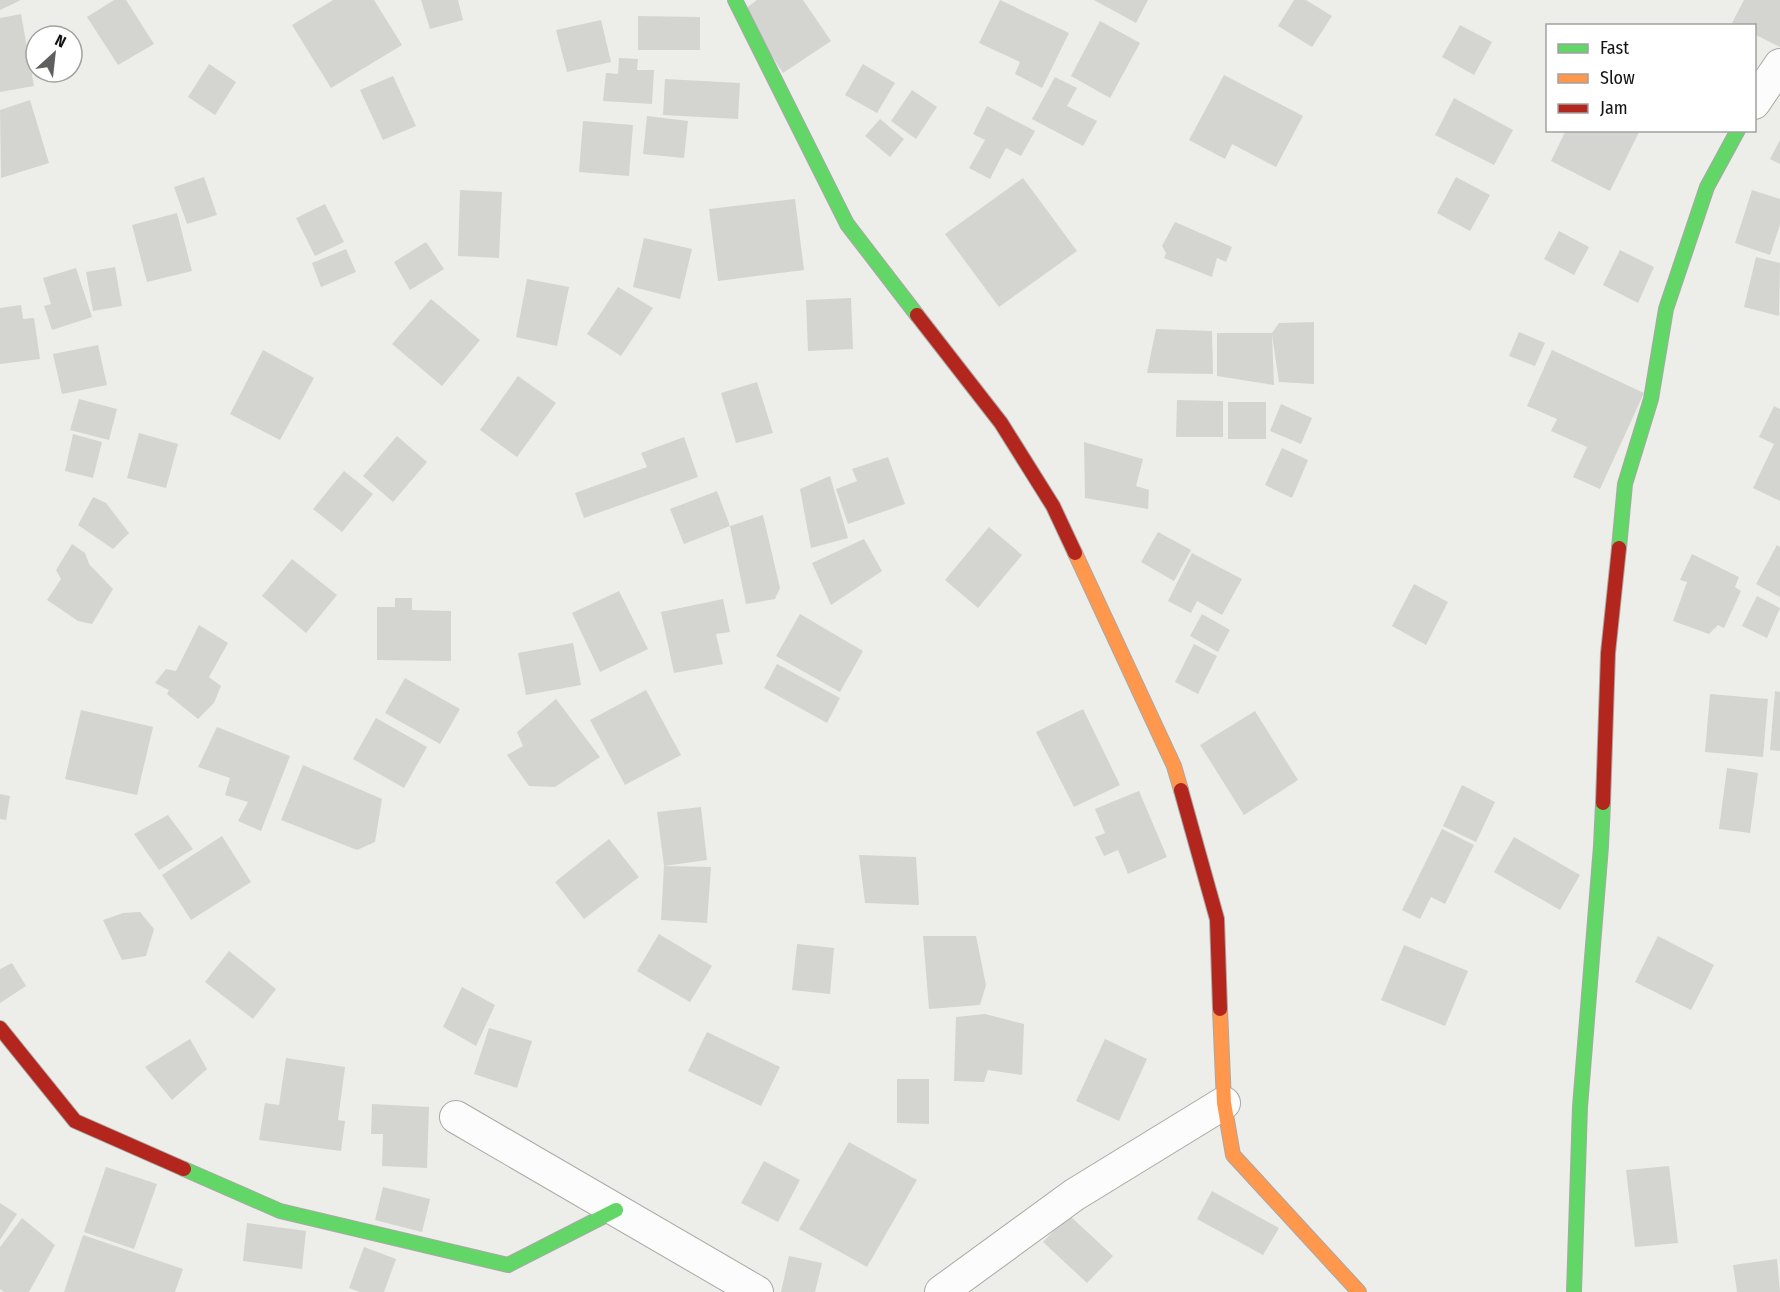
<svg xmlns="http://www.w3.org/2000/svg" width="1780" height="1292" font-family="'Fira Sans Condensed',sans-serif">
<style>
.building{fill:#d4d5d1}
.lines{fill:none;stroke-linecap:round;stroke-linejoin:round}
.street-casing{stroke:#a8a8a5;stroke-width:34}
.fast-casing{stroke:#a8a8a5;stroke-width:16}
.slow-casing{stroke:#a8a8a5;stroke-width:16}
.jam-casing{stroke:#a8a8a5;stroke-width:16}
.street{stroke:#fcfcfc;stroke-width:32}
.fast{stroke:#63d668;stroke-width:14}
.slow{stroke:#ff974d;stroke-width:14}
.jam{stroke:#b3261e;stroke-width:14}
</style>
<rect width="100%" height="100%" fill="#edede9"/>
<path class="building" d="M 0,0 L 21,0 L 0,10 Z
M 114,0 L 126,0 L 154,44 L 118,65 L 87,17 Z
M 333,0 L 374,0 L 402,45 L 331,88 L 292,25 Z
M 421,0 L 458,0 L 463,20 L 430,29 Z
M 757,0 L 803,0 L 831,41 L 783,73 L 742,11 Z
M 1000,0 L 1069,33 L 1042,88 L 1015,74 L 1020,62 L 979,43 Z
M 1094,0 L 1148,0 L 1136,23 Z
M 1294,0 L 1306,0 L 1332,16 L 1312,47 L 1278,26 Z
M 1744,0 L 1780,0 L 1780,47 L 1754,34 L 1754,26 L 1737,26 L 1732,23 Z
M 21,14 L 34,86 L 0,92 L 0,18 Z
M 638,16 L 700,17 L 700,50 L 638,50 Z
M 601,20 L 611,62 L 567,72 L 556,30 Z
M 1100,21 L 1140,43 L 1110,98 L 1071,76 Z
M 1460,25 L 1492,42 L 1474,75 L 1442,57 Z
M 619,58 L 638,59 L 637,70 L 654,70 L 652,104 L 603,101 L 606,73 L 618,74 Z
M 209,64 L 236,82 L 215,115 L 188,97 Z
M 863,64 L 895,83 L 877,113 L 845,95 Z
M 1224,75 L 1303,116 L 1276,167 L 1232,144 L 1225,159 L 1189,140 Z
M 393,76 L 416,126 L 383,140 L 360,90 Z
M 1055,77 L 1077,88 L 1067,106 L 1097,121 L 1083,146 L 1032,119 Z
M 665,79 L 740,83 L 738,119 L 663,115 Z
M 912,90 L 937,107 L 916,139 L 891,121 Z
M 1454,98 L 1513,130 L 1494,165 L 1435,135 Z
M 30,100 L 49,163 L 1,178 L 0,110 Z
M 987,106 L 1035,131 L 1021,156 L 1006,148 L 990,179 L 969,168 L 985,140 L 973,134 Z
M 647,116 L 688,121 L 684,158 L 643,154 Z
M 880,119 L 904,139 L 890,157 L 865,136 Z
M 583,121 L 633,125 L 629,176 L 579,172 Z
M 1566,130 L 1640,130 L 1610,191 L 1551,161 Z
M 1780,140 L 1780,164 L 1770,159 Z
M 204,177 L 217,215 L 187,224 L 174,187 Z
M 1456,177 L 1490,195 L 1470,231 L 1437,213 Z
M 1023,178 L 1077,251 L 999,307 L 945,234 Z
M 460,190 L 502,192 L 499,258 L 458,256 Z
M 1752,190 L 1780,199 L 1780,225 L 1770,255 L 1735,243 Z
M 795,199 L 804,270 L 718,281 L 709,209 Z
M 325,204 L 344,242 L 315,256 L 296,218 Z
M 177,213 L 192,271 L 147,282 L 132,225 Z
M 1175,222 L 1232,247 L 1226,262 L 1217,258 L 1212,277 L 1164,258 L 1166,253 L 1162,246 Z
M 1559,231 L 1589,247 L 1574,275 L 1544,259 Z
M 644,238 L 692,249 L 680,299 L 633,287 Z
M 426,242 L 444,269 L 410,290 L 394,262 Z
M 346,249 L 356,272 L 321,287 L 312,263 Z
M 1620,250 L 1654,267 L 1638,303 L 1603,285 Z
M 1756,257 L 1780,263 L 1779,316 L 1744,307 Z
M 115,267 L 122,306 L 93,311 L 86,272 Z
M 76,268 L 92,317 L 52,330 L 44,306 L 51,304 L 43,278 Z
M 527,279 L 569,287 L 557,346 L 516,337 Z
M 618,287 L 653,308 L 621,356 L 587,334 Z
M 851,298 L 853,349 L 808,351 L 806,300 Z
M 431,299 L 480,340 L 442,386 L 392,344 Z
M 21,305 L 23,319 L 34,318 L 40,359 L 0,364 L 0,308 Z
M 1314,322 L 1314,384 L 1279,382 L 1272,335 L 1274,385 L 1217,376 L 1217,333 L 1272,333 L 1279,323 Z
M 1156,329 L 1212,331 L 1213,374 L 1147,373 Z
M 1519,332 L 1545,343 L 1535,366 L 1509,356 Z
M 98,345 L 107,385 L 62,394 L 53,354 Z
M 263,350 L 314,378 L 280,440 L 230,414 Z
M 1552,350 L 1644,393 L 1600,489 L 1573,477 L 1587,447 L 1551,431 L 1557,419 L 1527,406 Z
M 518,376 L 556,403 L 517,457 L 480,430 Z
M 757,382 L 773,433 L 736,443 L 721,393 Z
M 79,399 L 117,409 L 109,440 L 70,430 Z
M 1177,400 L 1223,401 L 1223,437 L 1176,437 Z
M 1228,402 L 1266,402 L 1266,439 L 1228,439 Z
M 1281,404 L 1312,418 L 1301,444 L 1270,431 Z
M 1774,406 L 1780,409 L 1780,501 L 1753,488 L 1774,444 L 1759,437 Z
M 139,433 L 178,444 L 166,488 L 127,478 Z
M 73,434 L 102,442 L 93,478 L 65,471 Z
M 397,436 L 427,462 L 393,502 L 363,476 Z
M 684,437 L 698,477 L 584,518 L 575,493 L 647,467 L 641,453 Z
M 1084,442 L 1143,459 L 1136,486 L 1149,490 L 1148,509 L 1085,498 Z
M 1282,448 L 1308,460 L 1292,498 L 1265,485 Z
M 888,457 L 905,504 L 848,524 L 836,489 L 857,481 L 852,469 Z
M 344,471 L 373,494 L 342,532 L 313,509 Z
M 830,476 L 848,538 L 811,548 L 800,489 Z
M 717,491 L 730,526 L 684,544 L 670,509 Z
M 93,497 L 106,503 L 129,533 L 113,549 L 78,525 Z
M 763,515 L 780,588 L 775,599 L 746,604 L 730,526 Z
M 989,527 L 1022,555 L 978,608 L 945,580 Z
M 1158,532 L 1191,550 L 1174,581 L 1141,562 Z
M 864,539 L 882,571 L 831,605 L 812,563 Z
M 72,544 L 85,553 L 89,564 L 113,589 L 92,624 L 78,621 L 47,600 L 61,579 L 56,570 Z
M 1777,545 L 1780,547 L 1780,597 L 1756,584 Z
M 1192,553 L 1242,579 L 1222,615 L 1197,601 L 1191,613 L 1168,601 Z
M 1692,554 L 1739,577 L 1735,587 L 1741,591 L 1724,628 L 1718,625 L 1709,634 L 1673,621 L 1687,582 L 1680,580 Z
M 292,559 L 337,595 L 306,633 L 262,596 Z
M 1414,584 L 1448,602 L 1426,645 L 1392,626 Z
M 619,591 L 648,649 L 600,672 L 572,613 Z
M 1757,596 L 1780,608 L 1767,638 L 1742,626 Z
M 395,598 L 412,598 L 412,610 L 451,611 L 451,661 L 377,660 L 377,607 L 395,607 Z
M 723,599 L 730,632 L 716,634 L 723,664 L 674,673 L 661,612 Z
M 800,614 L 863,651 L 840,692 L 776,656 Z
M 1202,614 L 1230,630 L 1218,652 L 1190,636 Z
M 199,625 L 228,643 L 209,677 L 221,686 L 214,703 L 198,719 L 167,694 L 169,690 L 155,683 L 166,669 L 176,671 Z
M 573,643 L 581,685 L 526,695 L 518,653 Z
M 1194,644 L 1217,656 L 1198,694 L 1175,682 Z
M 777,664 L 840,698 L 827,723 L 764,688 Z
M 405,678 L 460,709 L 440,744 L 385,713 Z
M 646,690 L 681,755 L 625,785 L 590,720 Z
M 1775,691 L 1780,692 L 1780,751 L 1770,750 Z
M 1710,694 L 1768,699 L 1763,757 L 1705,752 Z
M 556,699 L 600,757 L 555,787 L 529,786 L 507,755 L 523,746 L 517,732 Z
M 1083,709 L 1120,785 L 1074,807 L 1036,732 Z
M 81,710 L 153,727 L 137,795 L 65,779 Z
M 1255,711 L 1298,780 L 1244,815 L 1200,745 Z
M 376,718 L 427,747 L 404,788 L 353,759 Z
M 217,727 L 290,756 L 261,831 L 238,821 L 248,802 L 225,795 L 230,778 L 198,767 Z
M 303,765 L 382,799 L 375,842 L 357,850 L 281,820 Z
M 1727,768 L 1758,773 L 1750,833 L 1719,829 Z
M 1462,785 L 1495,802 L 1476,842 L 1443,826 Z
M 1139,791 L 1167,857 L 1128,874 L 1118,850 L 1104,856 L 1095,837 L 1105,833 L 1095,809 Z
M 0,794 L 10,796 L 6,820 L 0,819 Z
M 701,807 L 707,860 L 664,866 L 711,867 L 707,923 L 661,920 L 664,866 L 657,812 Z
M 168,815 L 193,849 L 159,870 L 134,834 Z
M 1442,829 L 1474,845 L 1445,904 L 1431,897 L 1420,919 L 1402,910 Z
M 222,836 L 251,882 L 191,920 L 162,875 Z
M 1514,837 L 1580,875 L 1560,910 L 1494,872 Z
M 609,839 L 639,877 L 584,919 L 555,882 Z
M 859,855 L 916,857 L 919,905 L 865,903 Z
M 140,912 L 154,929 L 146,956 L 122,960 L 103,920 L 123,913 Z
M 659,934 L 712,966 L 690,1002 L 637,971 Z
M 923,936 L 976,936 L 986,985 L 980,1005 L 929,1009 Z
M 1658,936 L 1714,965 L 1691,1010 L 1635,982 Z
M 797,944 L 834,948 L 830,994 L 792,990 Z
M 1404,945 L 1468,971 L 1445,1026 L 1381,1000 Z
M 229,951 L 276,989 L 253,1019 L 205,982 Z
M 12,963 L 26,986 L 0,1003 L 0,969 Z
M 462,987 L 495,1005 L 476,1046 L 443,1027 Z
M 985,1014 L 1024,1024 L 1022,1075 L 988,1070 L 984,1082 L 954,1081 L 956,1017 Z
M 489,1028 L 532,1041 L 517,1088 L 474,1074 Z
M 707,1032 L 780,1067 L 761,1106 L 688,1071 Z
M 190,1039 L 207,1069 L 172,1100 L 145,1067 Z
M 1105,1039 L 1147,1059 L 1119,1121 L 1076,1101 Z
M 286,1058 L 345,1067 L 338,1120 L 345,1121 L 341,1151 L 259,1140 L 265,1103 L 279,1105 Z
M 897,1079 L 929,1079 L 929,1124 L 897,1123 Z
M 372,1104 L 429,1107 L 427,1168 L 382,1166 L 383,1134 L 371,1134 Z
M 849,1142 L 917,1180 L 867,1267 L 799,1229 Z
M 764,1161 L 800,1180 L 778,1222 L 741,1203 Z
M 1669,1166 L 1678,1243 L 1635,1247 L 1626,1170 Z
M 106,1167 L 157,1184 L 134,1249 L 84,1232 Z
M 383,1187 L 430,1199 L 422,1232 L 375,1220 Z
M 1212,1191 L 1279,1228 L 1263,1255 L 1197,1219 Z
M 0,1203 L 17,1214 L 0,1240 Z
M 1069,1215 L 1113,1256 L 1087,1283 L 1043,1242 Z
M 22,1218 L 55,1245 L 29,1292 L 4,1292 L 0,1289 L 0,1247 Z
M 247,1223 L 306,1231 L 302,1269 L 243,1261 Z
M 83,1235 L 183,1269 L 175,1292 L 64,1292 Z
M 364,1247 L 396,1259 L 384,1292 L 360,1292 L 349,1288 Z
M 789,1256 L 822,1263 L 815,1292 L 781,1292 Z
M 1777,1259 L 1780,1292 L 1737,1292 L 1733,1265 Z"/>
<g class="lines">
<defs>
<path id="street" d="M 1754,103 L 1780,65
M 456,1117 L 757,1292
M 941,1292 L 1074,1195 L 1224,1103"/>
<path id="fast" d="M 735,0 L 847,224 L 917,315
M 1619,548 L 1625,484 L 1651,399 L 1666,309 L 1707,187 L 1738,130
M 184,1169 L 280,1211 L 508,1265 L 616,1210
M 1574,1292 L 1580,1107 L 1601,846 L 1603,803"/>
<path id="slow" d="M 1075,553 L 1174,766 L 1181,790
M 1220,1009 L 1224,1103 L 1233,1155 L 1359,1292"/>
<path id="jam" d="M 917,315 L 1001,423 L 1053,506 L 1075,553
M 1181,790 L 1217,919 L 1220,1009
M 1603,803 L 1608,653 L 1619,548
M 0,1028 L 75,1121 L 184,1169"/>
</defs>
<use href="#street" class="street-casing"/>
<use href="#fast" class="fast-casing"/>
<use href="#slow" class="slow-casing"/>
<use href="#jam" class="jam-casing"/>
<use href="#street" class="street"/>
<use href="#fast" class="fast"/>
<use href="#slow" class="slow"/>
<use href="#jam" class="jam"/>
</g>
<rect x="1546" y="24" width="210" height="108" fill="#ffffff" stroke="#a1a1a0" stroke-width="1.5"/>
<rect x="1558" y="44" width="30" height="9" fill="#63d668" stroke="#a1a1a0" stroke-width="1.5"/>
<text x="1600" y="54" font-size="18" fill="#131311">Fast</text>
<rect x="1558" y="74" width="30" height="9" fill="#ff974d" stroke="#a1a1a0" stroke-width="1.5"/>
<text x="1600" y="84" font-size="18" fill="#131311">Slow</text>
<rect x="1558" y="104" width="30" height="9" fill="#b3261e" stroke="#a1a1a0" stroke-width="1.5"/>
<text x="1600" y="114" font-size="18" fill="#131311">Jam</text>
<g transform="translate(54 54) rotate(27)"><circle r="28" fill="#ffffff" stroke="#a1a1a0" stroke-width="1.5"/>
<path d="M0-4.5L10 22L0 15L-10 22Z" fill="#5f5f5d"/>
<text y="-9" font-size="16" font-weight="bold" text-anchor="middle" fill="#131311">N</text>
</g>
</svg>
